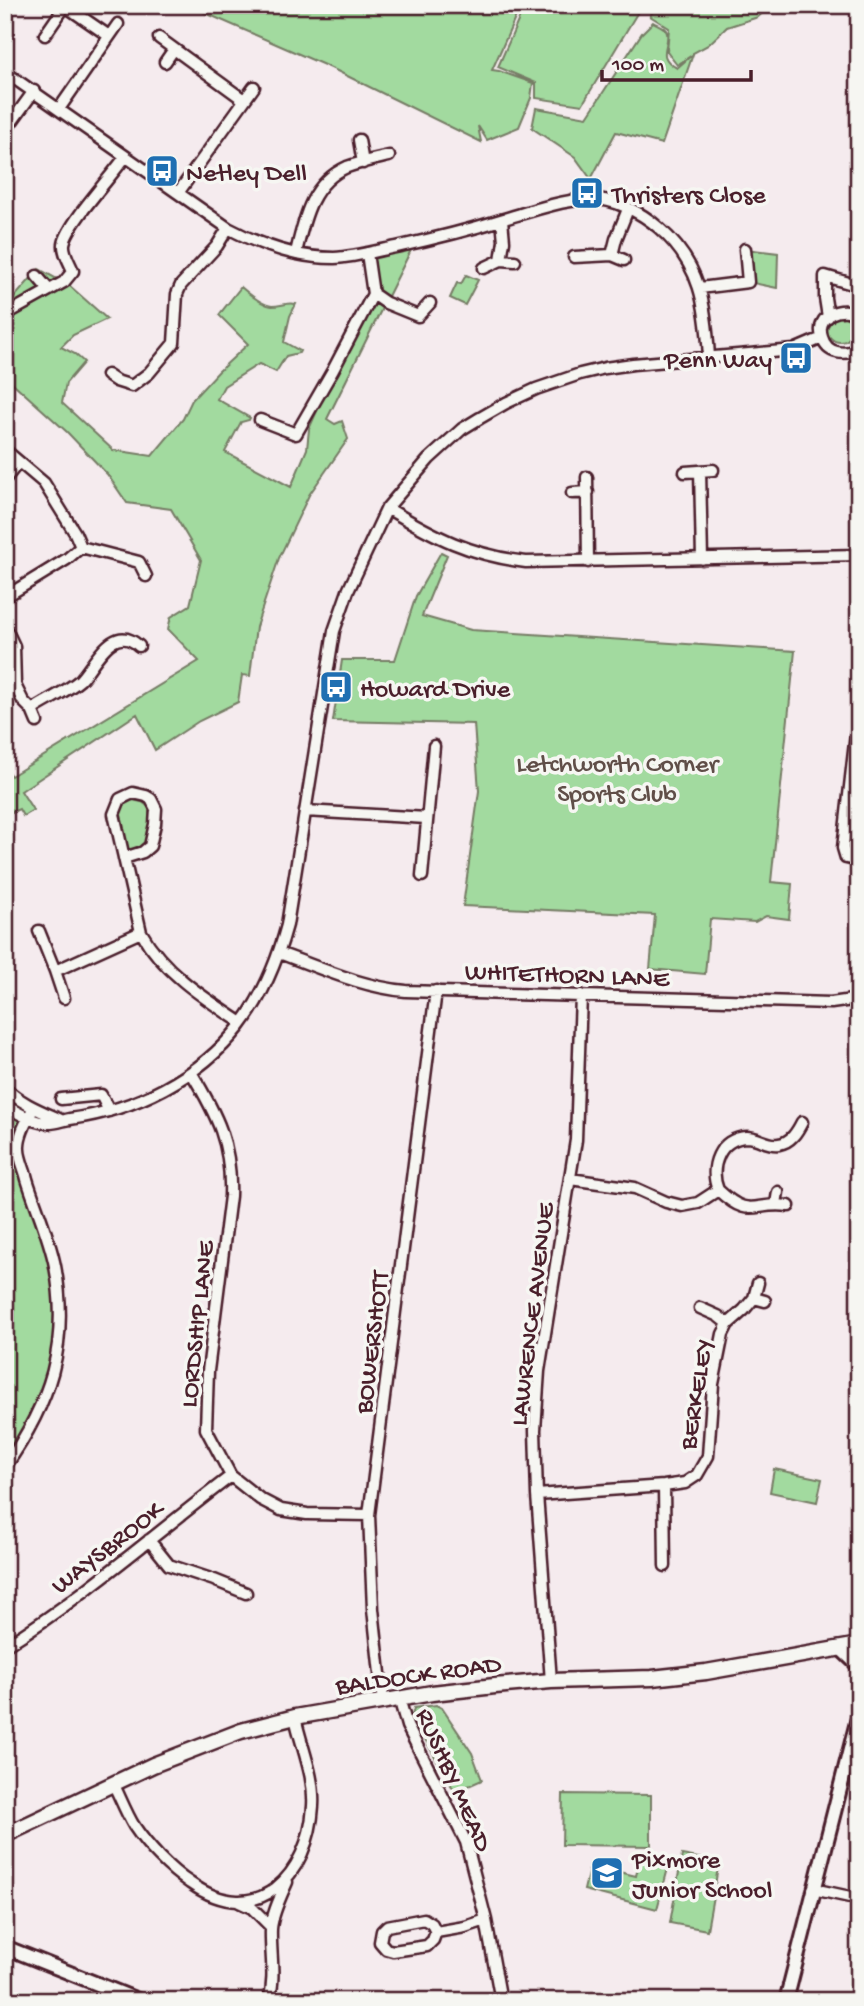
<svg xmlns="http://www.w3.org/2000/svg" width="864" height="2006" font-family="'Gochi Hand',sans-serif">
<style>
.green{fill:#a2da9f;stroke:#767c65;stroke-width:2}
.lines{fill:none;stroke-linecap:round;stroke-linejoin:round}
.street-casing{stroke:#4a1f2b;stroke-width:15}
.secondary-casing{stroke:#4a1f2b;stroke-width:18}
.primary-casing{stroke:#4a1f2b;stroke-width:19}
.street{stroke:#f6f6f2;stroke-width:10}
.secondary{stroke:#f6f6f2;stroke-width:12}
.primary{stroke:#f6f6f2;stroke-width:14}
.labels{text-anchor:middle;stroke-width:7;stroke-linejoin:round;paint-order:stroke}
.poi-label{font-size:26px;fill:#4a1f2b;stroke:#f6f6f2;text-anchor:start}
.park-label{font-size:26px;fill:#604e48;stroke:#f6f6f2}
.street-label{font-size:26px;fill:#4a1f2b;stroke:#f6f6f2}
</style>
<rect width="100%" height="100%" fill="#f5ebee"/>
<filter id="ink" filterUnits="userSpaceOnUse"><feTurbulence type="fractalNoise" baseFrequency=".0143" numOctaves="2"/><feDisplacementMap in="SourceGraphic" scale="14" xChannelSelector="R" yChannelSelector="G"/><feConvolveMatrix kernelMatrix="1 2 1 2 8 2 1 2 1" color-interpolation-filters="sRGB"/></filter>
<g filter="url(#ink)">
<path class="green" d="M 187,5 L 521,5 L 492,70 L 499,71 L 533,83 L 531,98 L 519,127 L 487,140 L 478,126 L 481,142 L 331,68 Z
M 525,5 L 642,5 L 582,105 L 536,98 L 536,83 L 498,67 Z
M 657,5 L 771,5 L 758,17 L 727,27 L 708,45 L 693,53 L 693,54 L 662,144 L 616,132 L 591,179 L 575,157 L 532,128 L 536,108 L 587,117 L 642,33 L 653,22 C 658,25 666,27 667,33 C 670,46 655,56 677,68 L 692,55 L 677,65 L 667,52 L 669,28 L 650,16 Z
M 745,249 L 778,253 L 777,288 L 748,282 Z
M 411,250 L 327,419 L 335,424 L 342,421 L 348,439 L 309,495 L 279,558 L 256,627 L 250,676 L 242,675 L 238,702 L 199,721 L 155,750 L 137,714 L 21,791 L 33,810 L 23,816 L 19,809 L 10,813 L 5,806 L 5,768 L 11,776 L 199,661 L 168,629 L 171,617 L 190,605 L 201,560 L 171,509 L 127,503 L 107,474 L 67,432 L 5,376 L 5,308 L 39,269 L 70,286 L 107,319 L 73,335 L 61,347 L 75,354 L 84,362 L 66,383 L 62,403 L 113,450 L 152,456 L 183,419 L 192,400 L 219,371 L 248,344 L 219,315 L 241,287 C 249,294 262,305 272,306 C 281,306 288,302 296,304 L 290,316 L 284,342 L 300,351 L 299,353 L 286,356 L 276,372 L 259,364 L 224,386 L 217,399 L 250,418 L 249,420 L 241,422 L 225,452 L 291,487 L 307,449 L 309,429 L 333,375 L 377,291 L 372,258 Z
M 466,275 L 478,280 L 465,305 L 450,298 L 457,283 L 461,284 Z
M827 329a13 13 0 1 1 26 0a13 13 0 1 1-26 0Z
M 441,552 L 447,555 L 422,616 L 471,630 L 795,651 L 771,882 L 792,884 L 789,919 L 766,916 L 755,922 L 710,919 L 705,974 L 650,969 L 655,915 L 463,906 L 479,791 L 474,724 L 333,721 L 342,660 L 395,660 L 416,596 Z
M 132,800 L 142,802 L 149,807 L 150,824 L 148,841 L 140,848 L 128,851 L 118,813 L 123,806 Z
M 5,1110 L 16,1117 L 20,1125 L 13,1143 L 49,1259 L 55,1293 L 56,1320 L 54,1349 L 49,1373 L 31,1420 L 5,1459 Z
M 774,1469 L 822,1479 L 817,1502 L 770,1492 Z
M 436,1705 L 442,1708 L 472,1753 L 482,1780 L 455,1792 L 412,1716 L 414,1708 Z
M 563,1794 L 651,1795 L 651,1846 L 562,1845 Z
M 641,1854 L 670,1861 L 657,1909 L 584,1890 L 590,1865 L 636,1876 Z
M 682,1855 L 719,1862 L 707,1930 L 670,1923 Z"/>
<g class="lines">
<defs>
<path id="street" d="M 64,5 L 109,36
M 45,35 L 65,6
M 159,38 L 244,100
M 165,62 L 174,49
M 5,72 L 228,228 C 260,245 296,258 334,258 C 355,257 376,251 396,247 C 433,239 469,230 504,219 C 531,211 559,201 587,199 C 612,197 641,212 659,228 C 701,264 706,306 709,357
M 59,109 L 118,24
M 5,131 L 34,91
M 359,140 L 363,163
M 178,193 L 254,87
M 296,253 C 304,219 311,183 347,167 C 360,162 376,159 389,156
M 612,255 L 616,239 L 628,209
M 574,257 L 612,255 L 624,260
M 501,260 L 504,241 L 502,220
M 484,268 L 501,260 L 515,261
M 37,276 L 49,290
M 700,288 L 748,282 L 745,249
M 373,294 L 386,303 L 418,316 L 430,303
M 12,311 L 64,282 L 73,271 C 70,263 63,253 64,244 C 67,224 112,176 125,157
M 859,315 C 842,304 815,315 822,337 C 827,355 846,356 859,348
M 828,317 L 825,298 L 825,276 L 859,286
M 107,375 L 116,381 L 132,386 L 149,373 L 174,343 L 177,294 L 181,285 L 217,246 L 228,228
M 260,420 L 296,434 L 333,370 L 373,294 L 367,253
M 5,450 L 44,483 L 75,533 L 81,547 L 67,559 L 5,597
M 700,471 L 702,559
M 685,472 L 713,470
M 587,477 L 588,562
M 5,479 L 18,463
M 572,493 L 588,492
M 387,508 C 435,537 470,555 526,562 L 859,555
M 81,547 L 139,562 L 146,576
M 5,627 L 14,646 L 15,685 L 23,701 L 32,710 L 37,722
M 859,707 L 843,848 L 846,858 L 859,861
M 32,710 C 47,700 66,692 80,680 C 94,666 112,621 139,646
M 305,811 L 427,818
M 124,858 L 143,852 L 150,846 L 155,824 L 156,809 L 151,799 L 146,796 L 133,793 L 120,799 L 114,814 L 141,932 C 163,972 204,998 242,1023
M 422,876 L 434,746
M 39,931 L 55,971
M 279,953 C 321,968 361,987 406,991 L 831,1003 L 859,999
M 64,998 L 55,971 L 141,932
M 191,1072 C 217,1115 232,1144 230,1196 L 208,1371 L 206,1429 L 231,1476 L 260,1499 L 281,1510 L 307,1514 L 369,1515
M 5,1088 C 22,1104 41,1111 61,1120
M 61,1099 L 101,1095 L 109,1111
M 5,1106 C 20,1113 32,1123 49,1123 C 56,1123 64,1120 70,1119 C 135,1110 199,1078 240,1026 C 263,996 277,962 287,925 L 334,631 L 348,591 L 387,508 L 429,459 L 462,429 L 480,418 L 506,403 L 536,389 L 580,374 L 605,368 L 633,364 L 794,350 L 822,338
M 570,1179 L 635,1188 L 666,1202 L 682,1206 L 698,1203 L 718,1190 C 751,1221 753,1201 789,1206
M 718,1190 C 709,1167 719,1138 747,1137 C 758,1137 768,1146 779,1144 C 791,1142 797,1132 802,1122
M 776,1204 L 778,1192
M 754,1298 L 765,1301
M 700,1308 L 718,1316 L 728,1324
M 5,1467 C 50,1403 70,1344 55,1266 C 49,1236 36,1208 27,1179 C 25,1170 19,1158 19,1149 C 18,1136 27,1120 33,1109
M 664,1486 L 665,1566
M 537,1495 L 664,1486 L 685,1483 L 697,1475 L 708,1456 L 713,1384 L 723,1334 L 728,1324 L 744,1310 L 754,1298 L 758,1283
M 149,1540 L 169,1565 L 214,1580 L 246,1593
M 5,1646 C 85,1596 156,1533 231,1476
M 551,1681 L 537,1495 L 535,1430 L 539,1371 L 576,1140 L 581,995
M 399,1698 L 407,1726 L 466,1842 L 486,1920 L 501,2001
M 383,1701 L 373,1609 L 369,1515 L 436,991
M 113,1783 C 120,1797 126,1813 134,1826 C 148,1847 169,1869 190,1883 C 258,1931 309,1875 313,1806 C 315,1776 301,1746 295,1717
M 813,1889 L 859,1899
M 239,1902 L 252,1908 L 271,1927
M 424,1919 L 432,1924 L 436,1932 L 433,1940 L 427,1946 L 393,1951 L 386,1949 L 380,1942 L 382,1931 L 387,1926 Z
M 436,1932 L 465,1927 L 486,1920
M 269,2001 C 276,1976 270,1954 271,1929 C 272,1914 281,1896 287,1882"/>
<path id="secondary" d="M 840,1648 L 859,1666
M 5,1947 L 140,2001
M 786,2001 L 859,1714"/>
<path id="primary" d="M 5,1835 L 153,1765 L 241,1731 L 295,1717 L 432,1693 L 495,1686 L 551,1681 L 652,1678 L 706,1672 L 859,1645"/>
</defs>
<use href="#street" class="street-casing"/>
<use href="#secondary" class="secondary-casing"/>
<use href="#primary" class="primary-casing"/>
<use href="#street" class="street"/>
<use href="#secondary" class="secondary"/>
<use href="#primary" class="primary"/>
</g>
</g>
<defs>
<symbol id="bus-square" viewBox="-11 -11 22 22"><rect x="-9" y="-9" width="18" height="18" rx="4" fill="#1f6fb2" stroke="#f6f6f2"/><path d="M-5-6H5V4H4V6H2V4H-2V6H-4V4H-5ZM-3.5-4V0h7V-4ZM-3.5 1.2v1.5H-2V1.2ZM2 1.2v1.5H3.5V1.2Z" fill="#fff"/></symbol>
<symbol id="school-square" viewBox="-11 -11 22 22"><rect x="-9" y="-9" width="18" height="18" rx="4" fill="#1f6fb2" stroke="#f6f6f2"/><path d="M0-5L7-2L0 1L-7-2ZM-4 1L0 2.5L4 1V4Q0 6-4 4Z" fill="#fff"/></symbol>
</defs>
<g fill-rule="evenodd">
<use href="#bus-square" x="143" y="152" width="38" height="38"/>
<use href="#bus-square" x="568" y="174" width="38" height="38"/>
<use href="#bus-square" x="777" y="339" width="38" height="38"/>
<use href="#bus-square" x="317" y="668" width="38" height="38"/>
<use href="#school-square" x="588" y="1854" width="38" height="38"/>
</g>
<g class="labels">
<g class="poi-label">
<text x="186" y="180">Netley Dell</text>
<text x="612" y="202">Thristers Close</text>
<text x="772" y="367" text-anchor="end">Penn Way</text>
<text x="360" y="696">Howard Drive</text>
<text x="632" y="1867">Pixmore<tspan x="632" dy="30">Junior School</tspan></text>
</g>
<g class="park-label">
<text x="617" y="771">Letchworth Corner<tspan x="617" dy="30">Sports Club</tspan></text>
</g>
<g class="street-label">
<text transform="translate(567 973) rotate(2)" y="9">WHITETHORN LANE</text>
<text transform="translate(530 1314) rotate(-83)" y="9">LAWRENCE AVENUE</text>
<text transform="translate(195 1324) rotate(-84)" y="9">LORDSHIP LANE</text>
<text transform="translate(370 1342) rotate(-83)" y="9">BOWERSHOTT</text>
<text transform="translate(694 1394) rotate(-81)" y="9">BERKELEY</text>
<text transform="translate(106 1546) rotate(-38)" y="9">WAYSBROOK</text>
<text transform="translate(418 1673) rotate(-8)" y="9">BALDOCK ROAD</text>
<text transform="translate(456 1779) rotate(66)" y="9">RUSHBY MEAD</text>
</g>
</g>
<rect width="864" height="2006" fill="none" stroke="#f6f6f2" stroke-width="28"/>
<rect x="14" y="14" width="836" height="1978" fill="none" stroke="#4a1f2b" stroke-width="2.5" filter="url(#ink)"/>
<path d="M602 70v10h149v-10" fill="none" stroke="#4a1f2b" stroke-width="3.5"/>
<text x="612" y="70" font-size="21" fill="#4a1f2b" stroke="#f6f6f2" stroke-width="5" paint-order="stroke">100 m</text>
</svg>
